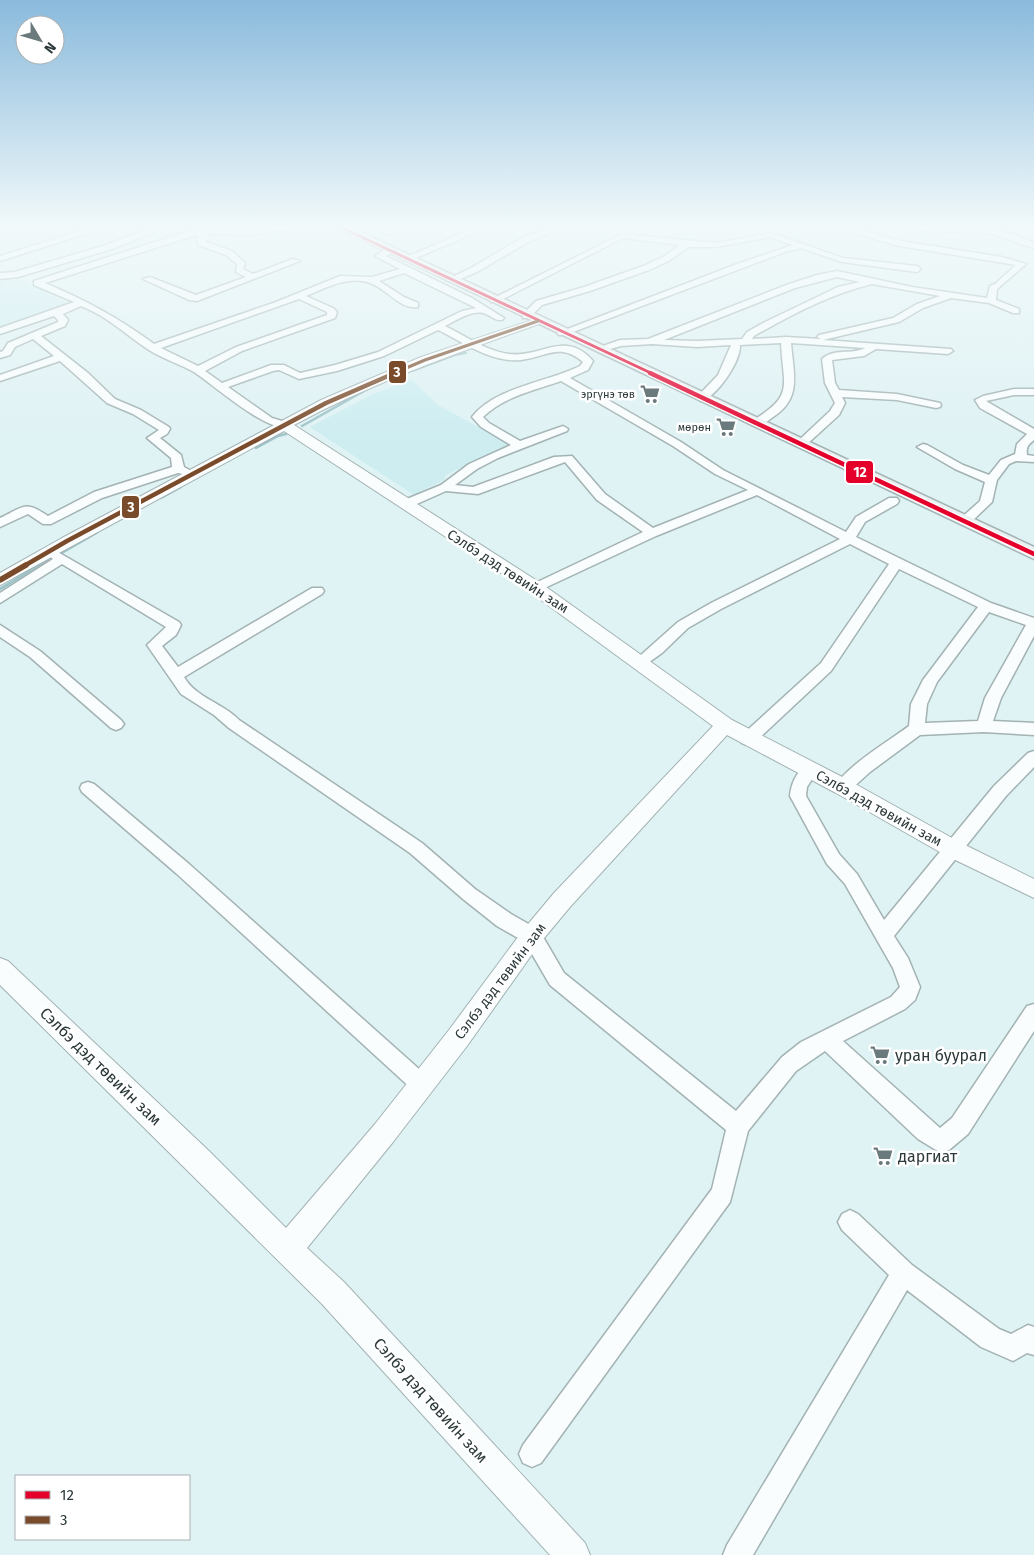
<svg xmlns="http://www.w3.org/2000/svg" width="1034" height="1555" font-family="'Fira Sans',sans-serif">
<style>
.built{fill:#cdedf1}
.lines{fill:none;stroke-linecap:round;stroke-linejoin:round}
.stream-far2{stroke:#9dc4c9;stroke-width:2}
.stream-far1{stroke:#9dc4c9;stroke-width:2.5}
.stream{stroke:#9dc4c9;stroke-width:3}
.minor-casing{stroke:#a3b2b3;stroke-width:3}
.tertiary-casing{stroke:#a3b2b3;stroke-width:2}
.secondary-casing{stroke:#a3b2b3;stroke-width:3}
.minor{fill:#fafdfd;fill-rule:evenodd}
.tertiary{fill:#fafdfd;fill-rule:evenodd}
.secondary{fill:#e9f1f1;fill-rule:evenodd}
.bus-1-far1-casing{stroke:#fff;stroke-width:5}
.bus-1-casing{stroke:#fff;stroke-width:7}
.bus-2-far2-casing{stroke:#fff;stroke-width:5}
.bus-2-far1-casing{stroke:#fff;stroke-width:7}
.bus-2-casing{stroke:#fff;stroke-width:9}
.bus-1-far1{stroke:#e4002b;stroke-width:3}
.bus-1{stroke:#e4002b;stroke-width:4.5}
.bus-2-far2{stroke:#7a4b2a;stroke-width:3}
.bus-2-far1{stroke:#7a4b2a;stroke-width:4.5}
.bus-2{stroke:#7a4b2a;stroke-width:5.5}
.labels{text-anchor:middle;stroke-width:5;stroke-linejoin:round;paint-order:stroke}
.far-poi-label{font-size:11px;fill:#2c393b;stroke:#fff;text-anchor:end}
.street-label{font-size:14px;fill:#2c393b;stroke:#fff}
.near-poi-label{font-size:16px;fill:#2c393b;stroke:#fff;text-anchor:start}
.near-street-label{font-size:16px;fill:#2c393b;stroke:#fff}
.line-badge{stroke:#fff;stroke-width:2}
.badge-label{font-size:14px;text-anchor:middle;font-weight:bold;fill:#fff}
</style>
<rect width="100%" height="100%" fill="#dff2f4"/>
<path class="built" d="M 0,278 L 12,280 L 18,278 L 68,303 L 0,329 Z
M 412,380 L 438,405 L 510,444 L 446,475 L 444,480 L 414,495 L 310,427 L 373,394 Z"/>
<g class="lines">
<path class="stream-far2" d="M 412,371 L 455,355 L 466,353"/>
<path class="stream-far1" d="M 302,426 L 364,391
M 256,448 L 278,436 L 286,434
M 161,498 L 181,487
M 60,554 L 98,532
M 38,566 L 48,560"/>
<path class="stream" d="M 0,589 L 40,565"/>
<defs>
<path id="minor" d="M 99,225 L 113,225 L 0,261 L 0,256 Z
M 159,225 L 171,225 L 112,249 L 18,277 L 0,279 L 0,273 L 15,272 L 106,245 Z
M 289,225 L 314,225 L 251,235 L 207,234 L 208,236 L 206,242 L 232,251 L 245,263 L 243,269 L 253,274 L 293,259 L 300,261 L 197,301 L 189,300 L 143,279 L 150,277 L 196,295 L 246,277 L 236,272 L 237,264 L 226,255 L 199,245 L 197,240 L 199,237 L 196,235 L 45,283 C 87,301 117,317 154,344 L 276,302 L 340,276 L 372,277 L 400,269 L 375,256 L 386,249 L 392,249 L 392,253 L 386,256 L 472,298 L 504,318 L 502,320 C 494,321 491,315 483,313 C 472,310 455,321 445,326 C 466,336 486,351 509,354 C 541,358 566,329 593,361 L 588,370 L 570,378 L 681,442 L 723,470 L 846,532 L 856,517 L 889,498 L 897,498 L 899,501 L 897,504 L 865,522 L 856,537 L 991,603 L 1034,618 L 1034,636 L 1001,698 L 993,721 L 1034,723 L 1034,735 L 984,732 L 920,735 L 870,772 L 849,791 L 843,793 L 837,791 L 835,787 C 845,767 890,740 909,726 L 911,704 L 923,680 L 978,607 L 899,569 L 831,671 L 754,743 L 748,745 L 742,743 L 740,739 L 742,735 L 821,663 L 889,564 L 850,544 L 721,609 L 688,628 L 662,653 L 645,665 L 635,665 L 633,662 L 678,622 L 711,603 L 840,539 L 757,495 L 656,536 L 536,592 L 529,588 L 531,585 L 643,532 L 597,500 L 565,462 L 478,494 L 446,491 L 410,507 L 402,507 L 400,504 L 402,501 L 441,485 L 469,464 L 511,445 L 481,427 L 472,417 C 495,387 548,382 580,366 L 583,362 C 559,342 547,357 521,360 C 491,363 463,342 438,330 L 384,356 L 337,371 L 299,379 L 279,370 L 273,371 L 228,387 L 272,418 L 289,423 L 290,425 L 289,427 C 267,433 214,385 194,372 C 180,364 163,359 149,350 C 126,335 107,316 81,306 L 63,314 L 68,320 L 65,326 L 41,336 L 88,373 L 115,399 L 141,410 L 169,427 L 170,429 L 167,434 L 160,438 L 181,455 L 184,467 L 193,472 L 187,475 L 178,473 L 102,498 L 51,524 L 43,524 L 28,514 L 0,527 L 0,518 C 24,507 24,500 48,516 L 94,492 L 172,467 L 171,458 L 147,438 L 159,430 L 133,414 L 107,403 L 60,361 L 0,381 L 0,375 L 54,356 L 33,339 L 15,347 L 10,355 L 0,358 L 0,352 L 3,351 L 8,343 L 58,322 L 58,320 L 54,316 L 0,334 L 0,328 L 74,302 L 34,285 L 34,281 L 189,231 L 221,229 L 251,231 ZM 404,273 L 476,308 L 462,311 L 378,352 L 335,365 L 300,373 L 284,365 L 271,365 L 222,383 L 205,371 L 242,351 L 335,318 L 337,312 L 333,308 L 306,296 C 326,288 348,275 370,283 C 386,288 400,310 418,307 L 418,303 L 404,297 L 379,281 ZM 299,299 L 327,312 L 327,315 L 236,347 L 198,366 L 161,348 ZM 561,381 L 673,446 L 715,474 L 748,490 L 653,528 L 605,494 L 572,456 L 554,457 L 473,487 L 455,485 L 477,469 L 498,458 L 567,431 L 568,429 L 563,426 L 520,441 L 489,423 L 483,417 C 503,397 535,390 561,381 ZM 989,612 L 1026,625 L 985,698 L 978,721 L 925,723 L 927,704 L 937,682 Z
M 400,225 L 413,225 L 386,235 L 382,233 Z
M 481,225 L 493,225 L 409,261 L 402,259 Z
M 557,225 L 569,225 L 528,242 L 477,272 L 453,282 L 446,280 L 471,268 L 522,238 Z
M 852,225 L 860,225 L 863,230 L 900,241 L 1002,257 L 1026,264 L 997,289 L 996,300 L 1019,309 L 1019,313 L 1013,313 L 989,303 L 951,298 L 923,308 L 899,322 L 823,340 L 951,349 L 953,351 L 948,354 L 876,349 L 864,356 L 832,360 L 835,383 L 839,390 L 897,394 L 940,403 L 941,405 L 940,407 L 936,408 L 897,400 L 842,397 L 845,403 L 839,415 L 805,446 L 801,447 L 795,444 L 797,442 L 830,411 L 835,403 L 825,383 L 822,359 C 833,348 851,355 865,348 L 791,343 C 793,372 803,398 773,417 C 768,421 762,425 756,426 L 752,425 L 751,423 L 752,421 C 795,395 783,387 781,343 L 740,345 C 741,361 717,397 701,401 L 696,398 L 718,375 L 731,345 L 697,347 L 652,344 L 621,346 L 599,352 L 594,349 L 620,340 L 648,339 L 789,284 L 817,275 L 837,271 L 912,287 L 987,298 L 990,286 L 995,284 L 1016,265 L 900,246 L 857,234 ZM 837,277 L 860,282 L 838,287 L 765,322 L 747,332 L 742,339 L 697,341 L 664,340 L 795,288 ZM 872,284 L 940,296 L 917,304 L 893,318 L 819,335 L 817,337 L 821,339 L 786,337 L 752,339 L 754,336 C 791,315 830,294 872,284 Z
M 907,225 L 985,229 L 1013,234 L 1034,243 L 1034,248 C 1017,244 1003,235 985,233 C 965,231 924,235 907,225 Z
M 771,233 L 843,258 L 917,266 L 921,269 L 917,272 L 842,262 L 801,248 L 785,252 L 565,335 L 559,335 L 557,333 L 737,264 L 793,245 L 770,237 L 716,247 L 688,247 L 669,261 L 649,270 L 590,291 L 542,305 L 529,318 L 523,318 L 523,314 L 536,301 L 584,287 L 643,266 L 663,257 L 680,245 L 623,238 L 497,302 L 491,302 L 490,300 L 622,234 L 716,243 Z
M 1014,389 L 1034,389 L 1034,395 L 1014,395 L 986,401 L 1034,429 L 1034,440 C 1028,445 1026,447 1027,455 L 1034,456 L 1034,462 L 1016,461 L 1009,464 L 997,480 L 992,502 L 969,524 L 961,524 L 959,521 L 961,518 L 980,501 L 985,482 L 955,469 L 917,447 L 923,444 L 927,445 L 963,465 L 989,475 L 1001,460 L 1015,454 L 1017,444 L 1027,434 L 980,408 L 975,400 L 983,396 Z
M 49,547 L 179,622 L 181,625 L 176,635 L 162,646 L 178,667 L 312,588 L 322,588 L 324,591 L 322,594 L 184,677 C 195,697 224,704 239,720 L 422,843 L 475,889 L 511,914 L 539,930 L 564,973 L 736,1111 L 782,1057 L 801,1042 L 891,997 L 900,987 L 893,968 L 845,884 L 827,864 L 790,796 C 791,783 800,761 816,766 L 818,770 L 807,787 L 806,796 L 839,854 L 857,874 L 884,920 L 994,786 L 1028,753 L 1034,751 L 1034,767 L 1006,796 L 894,936 L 908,958 L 920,987 L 915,1000 L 905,1009 L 843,1041 L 940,1128 L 952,1118 L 1027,1006 L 1034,1004 L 1034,1031 L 968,1134 L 949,1150 L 941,1153 L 918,1139 L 825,1051 L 796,1071 L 748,1131 L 730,1202 L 541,1463 L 532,1467 L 523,1463 L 519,1454 L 523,1445 L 712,1189 L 726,1130 L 550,985 L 525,942 L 497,926 L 463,899 L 410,853 L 229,728 L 214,715 L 181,694 L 147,645 L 166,627 L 62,564 L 0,603 L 0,593 L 53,559 L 43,551 Z
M 0,625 L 40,651 L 121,720 L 124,724 L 121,728 L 116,730 L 111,728 L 30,657 L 0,637 Z
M 88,782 L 94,784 L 189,864 L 428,1077 L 431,1084 L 428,1091 L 421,1094 L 414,1091 L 177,874 L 82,792 L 80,788 L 82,784 Z
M 850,1210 L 858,1214 L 912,1265 L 999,1329 L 1011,1334 L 1028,1325 L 1034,1327 L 1034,1355 L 1027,1353 L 1013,1361 L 981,1347 L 907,1290 L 753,1555 L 723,1555 L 727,1545 L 889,1275 L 842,1230 L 838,1222 L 842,1214 Z"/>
<path id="tertiary" d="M 538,318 L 544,321 L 542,323 C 457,353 374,382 294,425 L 542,584 L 732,720 L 850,781 L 961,843 L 1034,879 L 1034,898 L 945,855 L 836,793 L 727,735 L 570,907 L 540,943 L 467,1046 L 393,1142 L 307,1248 L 344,1282 L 585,1543 L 590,1555 L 550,1555 L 322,1304 L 0,985 L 0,958 L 8,961 L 209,1151 L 286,1228 L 375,1124 L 449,1030 L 524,929 L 554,893 L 713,726 L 530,592 L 284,431 L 0,585 L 0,573 L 62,538 L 321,400 L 421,357 Z"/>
<path id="secondary" d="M 331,225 L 346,225 L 1034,547 L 1034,559 Z"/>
</defs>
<use href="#minor" class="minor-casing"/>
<use href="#tertiary" class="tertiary-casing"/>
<use href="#secondary" class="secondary-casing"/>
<use href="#minor" class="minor"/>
<use href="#tertiary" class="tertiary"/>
<use href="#secondary" class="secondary"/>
<defs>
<path id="bus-1-far1" d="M 336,225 L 653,374"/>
<path id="bus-1" d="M 650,373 L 1034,554"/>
<path id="bus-2-far2" d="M 392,374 L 425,360 L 538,321"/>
<path id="bus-2-far1" d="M 24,566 L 67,541 L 326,403 L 395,373"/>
<path id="bus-2" d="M 0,580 L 26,565"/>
</defs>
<use href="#bus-1-far1" class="bus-1-far1-casing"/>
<use href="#bus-1" class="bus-1-casing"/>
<use href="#bus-2-far2" class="bus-2-far2-casing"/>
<use href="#bus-2-far1" class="bus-2-far1-casing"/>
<use href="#bus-2" class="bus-2-casing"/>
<use href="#bus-1-far1" class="bus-1-far1"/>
<use href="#bus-1" class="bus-1"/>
<use href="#bus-2-far2" class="bus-2-far2"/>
<use href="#bus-2-far1" class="bus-2-far1"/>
<use href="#bus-2" class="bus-2"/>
</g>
<linearGradient id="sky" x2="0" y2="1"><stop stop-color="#8abadc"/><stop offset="0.51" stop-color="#f1f9fa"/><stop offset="1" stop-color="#f1f9fa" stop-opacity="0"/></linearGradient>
<rect width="1034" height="443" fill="url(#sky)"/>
<defs>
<symbol id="supermarket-bare" viewBox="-9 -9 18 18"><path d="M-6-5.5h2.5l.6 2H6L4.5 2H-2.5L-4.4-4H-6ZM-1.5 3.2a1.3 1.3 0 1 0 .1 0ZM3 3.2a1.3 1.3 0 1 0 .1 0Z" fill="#6b7a7c" stroke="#fff" stroke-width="2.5" paint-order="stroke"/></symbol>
</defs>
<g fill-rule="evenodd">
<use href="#supermarket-bare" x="636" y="380" width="28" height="28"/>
<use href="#supermarket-bare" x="712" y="413" width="28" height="28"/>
<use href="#supermarket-bare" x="866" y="1041" width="28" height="28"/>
<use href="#supermarket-bare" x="869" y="1142" width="28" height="28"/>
</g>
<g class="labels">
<g class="far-poi-label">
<text x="635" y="398">эргүнэ төв</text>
<text x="711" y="431">мөрөн</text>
</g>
<g class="street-label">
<text transform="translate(508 571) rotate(33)" y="5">Сэлбэ дэд төвийн зам</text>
<text transform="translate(879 808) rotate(29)" y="5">Сэлбэ дэд төвийн зам</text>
<text transform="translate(500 981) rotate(-53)" y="5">Сэлбэ дэд төвийн зам</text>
</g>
<g class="near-poi-label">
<text x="895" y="1061">уран буурал</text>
<text x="898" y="1162">даргиат</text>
</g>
<g class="near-street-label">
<text transform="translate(101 1066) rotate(44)" y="6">Сэлбэ дэд төвийн зам</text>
<text transform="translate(431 1400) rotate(48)" y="6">Сэлбэ дэд төвийн зам</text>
</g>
</g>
<g class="line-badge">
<rect x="388" y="360" width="19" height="24" rx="5" fill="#7a4b2a"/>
<rect x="845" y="460" width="29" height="24" rx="5" fill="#e4002b"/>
<rect x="121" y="495" width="19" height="24" rx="5" fill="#7a4b2a"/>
</g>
<g class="badge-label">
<text x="397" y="377">3</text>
<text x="860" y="477">12</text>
<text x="131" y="512">3</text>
</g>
<rect x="15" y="1475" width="175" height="65" fill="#ffffff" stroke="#abb0b1"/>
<rect x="25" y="1491" width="25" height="8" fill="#e4002b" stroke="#abb0b1"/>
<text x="60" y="1500" font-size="15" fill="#2c393b">12</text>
<rect x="25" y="1516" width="25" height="8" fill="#7a4b2a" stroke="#abb0b1"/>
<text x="60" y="1525" font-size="15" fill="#2c393b">3</text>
<g transform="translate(40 40) rotate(128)"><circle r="24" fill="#ffffff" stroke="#abb0b1"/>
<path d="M0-4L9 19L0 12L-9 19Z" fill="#6b7a7c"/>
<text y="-8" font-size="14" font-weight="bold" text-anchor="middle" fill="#2c393b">N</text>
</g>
</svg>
